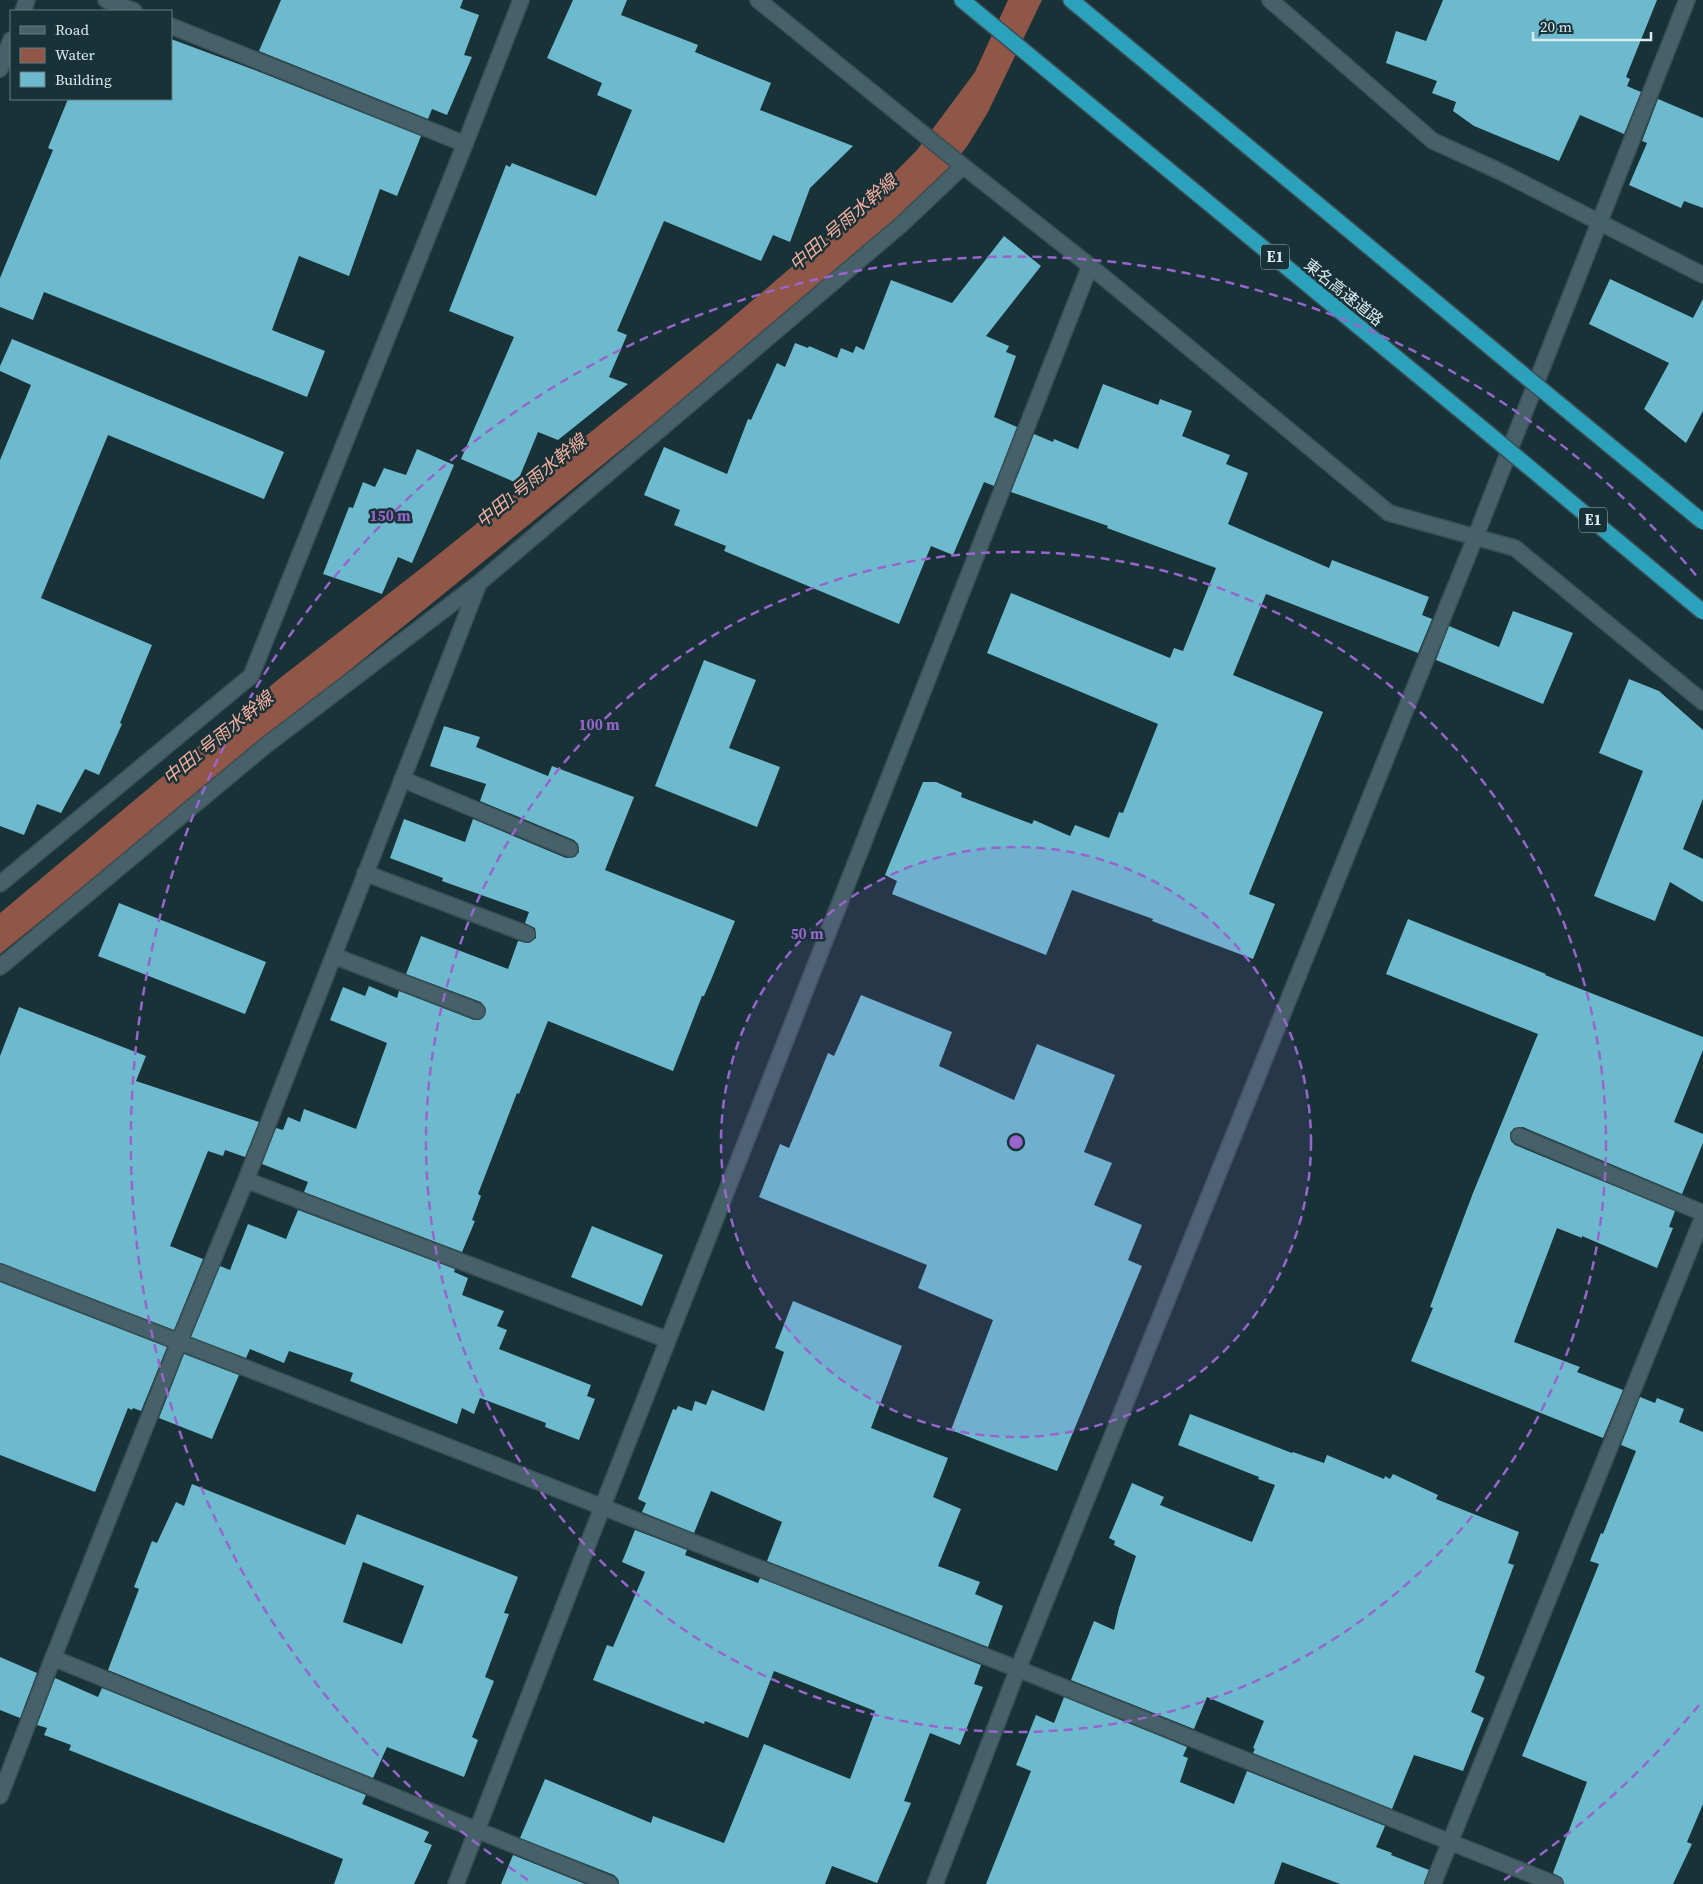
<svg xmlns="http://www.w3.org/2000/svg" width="1703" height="1884" font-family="'Source Serif 4','Noto Sans JP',serif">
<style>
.water{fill:#905648}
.building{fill:#6dbace;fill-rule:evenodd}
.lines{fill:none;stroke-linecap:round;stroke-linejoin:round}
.minor-casing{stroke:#3a4f55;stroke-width:18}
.highway-casing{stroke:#3a4f55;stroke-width:18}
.minor{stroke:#466169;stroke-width:15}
.highway{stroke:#2ca1bb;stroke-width:15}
.highway-bridge-casing{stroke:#3a4f55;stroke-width:18;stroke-linecap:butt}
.highway-bridge{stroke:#2ca1bb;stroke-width:15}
.ring{fill:none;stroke:#9865cd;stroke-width:2.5;stroke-dasharray:9 6}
.labels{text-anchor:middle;stroke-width:5;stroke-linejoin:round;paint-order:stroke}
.shield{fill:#183238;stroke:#a0b3b8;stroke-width:1}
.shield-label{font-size:15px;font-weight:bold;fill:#dbeaef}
.street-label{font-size:16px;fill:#dbeaef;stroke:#183238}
.water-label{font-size:18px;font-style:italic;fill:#f7af9d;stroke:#183238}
.centre{fill:#9865cd;stroke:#183238;stroke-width:2.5}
.ring-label{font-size:15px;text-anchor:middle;font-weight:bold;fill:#9865cd;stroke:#183238;stroke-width:5;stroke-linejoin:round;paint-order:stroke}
</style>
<rect width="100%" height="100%" fill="#183238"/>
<path class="water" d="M 1008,0 L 1042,0 L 988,112 L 968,145 L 945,174 L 877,237 L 739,354 L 0,954 L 0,913 L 280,678 L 424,566 L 720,328 L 856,212 L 917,150 L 975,72 Z"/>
<path class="building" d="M 281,0 L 463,0 L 460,8 L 479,15 L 464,55 L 472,57 L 447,115 L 432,109 L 428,119 L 259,51 Z
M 573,0 L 627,0 L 621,15 L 698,45 L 695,52 L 771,83 L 760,110 L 853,146 L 810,188 L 790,242 L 773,235 L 761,261 L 664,221 L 617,331 L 627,335 L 609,377 L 628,384 L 558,440 L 538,432 L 517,483 L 461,459 L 514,337 L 449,311 L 506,165 L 510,167 L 512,163 L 596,196 L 632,110 L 597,95 L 602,83 L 547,58 Z
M 1443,0 L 1657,0 L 1626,77 L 1630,79 L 1627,86 L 1641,92 L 1624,134 L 1580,115 L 1559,161 L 1474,126 L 1453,111 L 1456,102 L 1432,93 L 1437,81 L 1386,63 L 1396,31 L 1426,41 Z
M 171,39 L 252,69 L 421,136 L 397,196 L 380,189 L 349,276 L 299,256 L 272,330 L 325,351 L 307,397 L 44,292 L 33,320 L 0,307 L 0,278 L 53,150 L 48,148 L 68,99 L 171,99 Z
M 1658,99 L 1703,118 L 1703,208 L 1684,201 L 1681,208 L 1629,185 L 1647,143 L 1642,141 Z
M 1004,236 L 1041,266 L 986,336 L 1009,346 L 1006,352 L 1016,356 L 994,417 L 1017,427 L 994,486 L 984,482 L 953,555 L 931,546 L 899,624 L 724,551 L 726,546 L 674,525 L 680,510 L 644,495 L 664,447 L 727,474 L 748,419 L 751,420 L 777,363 L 785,367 L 795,343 L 808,348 L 809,346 L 837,358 L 841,348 L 853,353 L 856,346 L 864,350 L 891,280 L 952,303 Z
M 1610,279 L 1693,318 L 1703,299 L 1703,411 L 1686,443 L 1644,409 L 1669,363 L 1589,324 Z
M 12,339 L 284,452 L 264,499 L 108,435 L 41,598 L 152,645 L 120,723 L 122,724 L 99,775 L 85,769 L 61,813 L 37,804 L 24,835 L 0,826 L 0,460 L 31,385 L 0,371 L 0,366 Z
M 1103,384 L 1158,405 L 1160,399 L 1192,411 L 1182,436 L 1230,455 L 1226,464 L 1248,473 L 1228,524 L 1329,568 L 1332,560 L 1429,597 L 1422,615 L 1432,619 L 1418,653 L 1266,594 L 1233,675 L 1323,712 L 1249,894 L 1275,904 L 1253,959 L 1152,921 L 1153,919 L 1072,890 L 1046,955 L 892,894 L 897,881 L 885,875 L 923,782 L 936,782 L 962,793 L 961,797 L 1032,824 L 1034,820 L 1070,836 L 1075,825 L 1109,838 L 1119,812 L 1123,813 L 1158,724 L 987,653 L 1011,593 L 1170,658 L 1174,648 L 1183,651 L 1216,568 L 1107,528 L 1108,526 L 1011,492 L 1034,434 L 1053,442 L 1054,439 L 1078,449 Z
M 417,449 L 454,465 L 412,563 L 398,557 L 382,594 L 323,574 L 349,507 L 353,508 L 363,482 L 375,487 L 384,468 L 406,475 Z
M 1513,611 L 1573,633 L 1543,704 L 1436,660 L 1449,626 L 1499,647 Z
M 704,660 L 756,680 L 729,748 L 780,767 L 757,827 L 655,786 Z
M 1629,679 L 1659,691 L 1703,730 L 1703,799 L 1683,849 L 1703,859 L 1703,902 L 1670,882 L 1655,921 L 1594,896 L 1643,771 L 1599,753 Z
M 444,726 L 480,737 L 476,747 L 548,776 L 552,766 L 634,797 L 605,870 L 735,921 L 711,980 L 704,996 L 702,996 L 673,1071 L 548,1021 L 519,1094 L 517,1093 L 478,1194 L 481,1196 L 472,1220 L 475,1221 L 462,1252 L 304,1192 L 308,1182 L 262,1164 L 276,1128 L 283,1130 L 288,1117 L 300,1122 L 304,1109 L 356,1129 L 387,1043 L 330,1020 L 343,987 L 365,996 L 369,986 L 397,998 L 399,991 L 474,1020 L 479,1020 L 483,1018 L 486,1010 L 481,1002 L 406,974 L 421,936 L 508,969 L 518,941 L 529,943 L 536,938 L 535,928 L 525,923 L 529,912 L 442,881 L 443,878 L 390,858 L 404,819 L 465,842 L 473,819 L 566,858 L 575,857 L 579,852 L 578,844 L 574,840 L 480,801 L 486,784 L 430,766 Z
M 119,903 L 266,962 L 245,1014 L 98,956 Z
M 1408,919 L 1546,974 L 1545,975 L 1703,1037 L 1703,1050 L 1674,1122 L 1703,1134 L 1703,1143 L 1682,1194 L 1523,1127 L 1514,1128 L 1510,1133 L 1511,1141 L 1515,1145 L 1675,1211 L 1669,1227 L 1673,1228 L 1657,1268 L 1582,1236 L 1582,1238 L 1557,1228 L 1514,1342 L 1580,1367 L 1577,1372 L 1623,1390 L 1603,1438 L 1411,1361 L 1433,1308 L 1430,1307 L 1473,1193 L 1538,1034 L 1386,974 Z
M 861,995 L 952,1032 L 939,1066 L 1014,1100 L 1037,1044 L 1115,1075 L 1084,1152 L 1112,1163 L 1094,1205 L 1142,1225 L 1128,1260 L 1142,1266 L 1057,1471 L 951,1430 L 993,1320 L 918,1288 L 927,1265 L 759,1197 L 780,1144 L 789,1148 L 828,1053 L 834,1056 Z
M 19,1007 L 146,1056 L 136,1081 L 259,1122 L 245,1157 L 225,1150 L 223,1156 L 208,1151 L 170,1246 L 203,1259 L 174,1330 L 0,1263 L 0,1056 Z
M 298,1210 L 455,1269 L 454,1272 L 468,1278 L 462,1295 L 504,1311 L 497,1326 L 507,1330 L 499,1349 L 591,1385 L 587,1396 L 595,1399 L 579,1440 L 545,1427 L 546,1423 L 480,1398 L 474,1414 L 462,1408 L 457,1424 L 350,1381 L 353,1373 L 289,1351 L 284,1363 L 250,1349 L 246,1358 L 191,1337 L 220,1266 L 230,1270 L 248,1224 L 286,1239 Z
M 592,1226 L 663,1255 L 642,1306 L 571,1277 Z
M 0,1282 L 167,1347 L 141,1411 L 133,1408 L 132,1410 L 128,1408 L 95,1492 L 0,1455 Z
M 793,1301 L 902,1346 L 871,1428 L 948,1458 L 933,1497 L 961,1509 L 938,1566 L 980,1582 L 975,1594 L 1003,1606 L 988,1647 L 767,1561 L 782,1522 L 711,1491 L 694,1533 L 642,1512 L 646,1503 L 638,1499 L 673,1409 L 676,1410 L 678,1406 L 692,1411 L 695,1401 L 706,1405 L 712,1390 L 764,1411 L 784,1352 L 775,1348 Z
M 184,1354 L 239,1375 L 212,1439 L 159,1418 Z
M 1640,1397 L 1655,1403 L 1657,1398 L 1684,1409 L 1679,1422 L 1703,1432 L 1703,1804 L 1687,1842 L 1692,1844 L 1673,1884 L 1564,1884 L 1562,1878 L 1553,1873 L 1587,1782 L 1522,1756 L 1599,1564 L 1590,1561 L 1601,1533 L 1603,1534 L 1636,1451 L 1621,1445 Z
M 1190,1414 L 1292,1453 L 1293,1452 L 1324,1463 L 1327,1455 L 1384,1479 L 1385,1476 L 1390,1479 L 1393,1474 L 1438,1495 L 1436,1499 L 1519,1532 L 1508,1563 L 1514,1565 L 1475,1672 L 1485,1677 L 1471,1712 L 1484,1718 L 1463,1771 L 1414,1755 L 1392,1809 L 1253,1753 L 1255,1749 L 1253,1748 L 1264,1721 L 1207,1697 L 1194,1729 L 1071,1680 L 1094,1621 L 1114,1630 L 1119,1608 L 1136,1556 L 1114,1545 L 1115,1541 L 1109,1538 L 1132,1483 L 1164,1497 L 1160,1505 L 1252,1542 L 1275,1485 L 1258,1479 L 1259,1477 L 1178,1445 Z
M 192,1484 L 345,1545 L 357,1514 L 518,1577 L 504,1613 L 509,1614 L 485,1677 L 494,1681 L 472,1737 L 478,1740 L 464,1777 L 387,1747 L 373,1778 L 108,1670 L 139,1589 L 134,1587 L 152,1541 L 157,1543 L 176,1502 L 184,1506 ZM 363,1562 L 424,1586 L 402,1644 L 343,1622 Z
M 635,1530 L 687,1550 L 685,1555 L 758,1583 L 760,1578 L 981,1665 L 974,1684 L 983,1687 L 960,1745 L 930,1733 L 904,1801 L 911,1803 L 877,1883 L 832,1866 L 825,1884 L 619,1884 L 618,1879 L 614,1875 L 520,1838 L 545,1779 L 651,1823 L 653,1816 L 724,1843 L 764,1744 L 850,1779 L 875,1711 L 774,1671 L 748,1738 L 705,1721 L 704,1724 L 593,1680 L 607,1645 L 613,1647 L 645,1572 L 622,1562 Z
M 0,1657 L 37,1673 L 20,1718 L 0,1710 Z
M 55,1678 L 98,1697 L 102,1688 L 366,1795 L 362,1804 L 429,1832 L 424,1842 L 432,1845 L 414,1884 L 334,1884 L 343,1859 L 69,1750 L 71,1745 L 44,1735 L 47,1728 L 37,1725 Z
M 1064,1697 L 1187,1747 L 1183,1756 L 1188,1758 L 1180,1782 L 1234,1804 L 1247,1771 L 1385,1826 L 1376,1847 L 1392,1853 L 1391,1855 L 1429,1870 L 1424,1884 L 1340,1884 L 1282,1862 L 1274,1884 L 986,1884 L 1031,1771 L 1016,1765 L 1036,1715 L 1054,1723 Z
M 513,1855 L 585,1884 L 501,1884 Z"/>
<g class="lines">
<defs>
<path id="minor" d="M 106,0 L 134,11
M 758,0 L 963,166 L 1090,266 L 1389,513 L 1515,548 L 1703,702
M 1270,0 L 1433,141 L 1501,172 L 1703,275
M 23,11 L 27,0
M 171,26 L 465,144
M 0,69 L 11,40
M 402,779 L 570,849
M 365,873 L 527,934
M 0,884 L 251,676 L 465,144 L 521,0
M 334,956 L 477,1011
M 0,967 L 265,746 L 479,583 L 902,224 L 963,166
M 1519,1136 L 1703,1213
M 246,1180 L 668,1340
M 0,1272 L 1018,1669 L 1555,1884
M 53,1658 L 610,1884
M 0,1796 L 53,1658 L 179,1342 L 246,1180 L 479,583
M 456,1884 L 602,1508 L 1090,266
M 935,1884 L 1018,1669 L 1475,538 L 1687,0
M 1433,1884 L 1703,1217"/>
<path id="highway" d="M 962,0 L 1483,429
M 1071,0 L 1519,371"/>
</defs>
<use href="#minor" class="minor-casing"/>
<use href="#highway" class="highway-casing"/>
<use href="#minor" class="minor"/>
<use href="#highway" class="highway"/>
<defs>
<path id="highway-bridge" d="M 1519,371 L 1703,522
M 1483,429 L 1703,612"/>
</defs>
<use href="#highway-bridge" class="highway-bridge-casing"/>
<use href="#highway-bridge" class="highway-bridge"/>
</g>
<circle cx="1016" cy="1142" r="295" fill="#9865cd" fill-opacity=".12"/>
<g class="ring">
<circle cx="1016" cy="1142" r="295"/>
<circle cx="1016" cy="1142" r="590"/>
<path d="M1699 1705A885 885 0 0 1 1504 1880M528 1880A885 885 0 1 1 1699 579"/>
</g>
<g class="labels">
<g class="shield">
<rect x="1261" y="244.5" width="28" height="25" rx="4"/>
<rect x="1579" y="507.5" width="28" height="25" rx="4"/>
</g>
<g class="shield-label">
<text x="1275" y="262">E1</text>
<text x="1593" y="525">E1</text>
</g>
<g class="street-label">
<text transform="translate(1344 292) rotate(39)" y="6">東名高速道路</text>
</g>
<g class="water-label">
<text transform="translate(843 223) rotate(-41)" y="6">中田1号雨水幹線</text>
<text transform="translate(531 481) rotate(-39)" y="6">中田1号雨水幹線</text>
<text transform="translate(218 738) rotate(-39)" y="6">中田1号雨水幹線</text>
</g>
</g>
<circle cx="1016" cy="1142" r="8" class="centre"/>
<g class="ring-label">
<text x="390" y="521">150 m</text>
<text x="599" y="730">100 m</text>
<text x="807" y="939">50 m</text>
</g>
<rect x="10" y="10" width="162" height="90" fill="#183238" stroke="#667c81"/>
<rect x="20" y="26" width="25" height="8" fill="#466169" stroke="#667c81"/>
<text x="55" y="35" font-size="15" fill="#dbeaef">Road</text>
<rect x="20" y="48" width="25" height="15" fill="#905648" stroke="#667c81"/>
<text x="55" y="60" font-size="15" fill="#dbeaef">Water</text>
<rect x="20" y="72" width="25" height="15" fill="#6dbace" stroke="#667c81"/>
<text x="55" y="85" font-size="15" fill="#dbeaef">Building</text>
<path d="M1533 32v8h118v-8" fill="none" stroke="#dbeaef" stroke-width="2.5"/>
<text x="1540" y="32" font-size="15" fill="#dbeaef" stroke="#183238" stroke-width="4" paint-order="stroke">20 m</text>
</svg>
